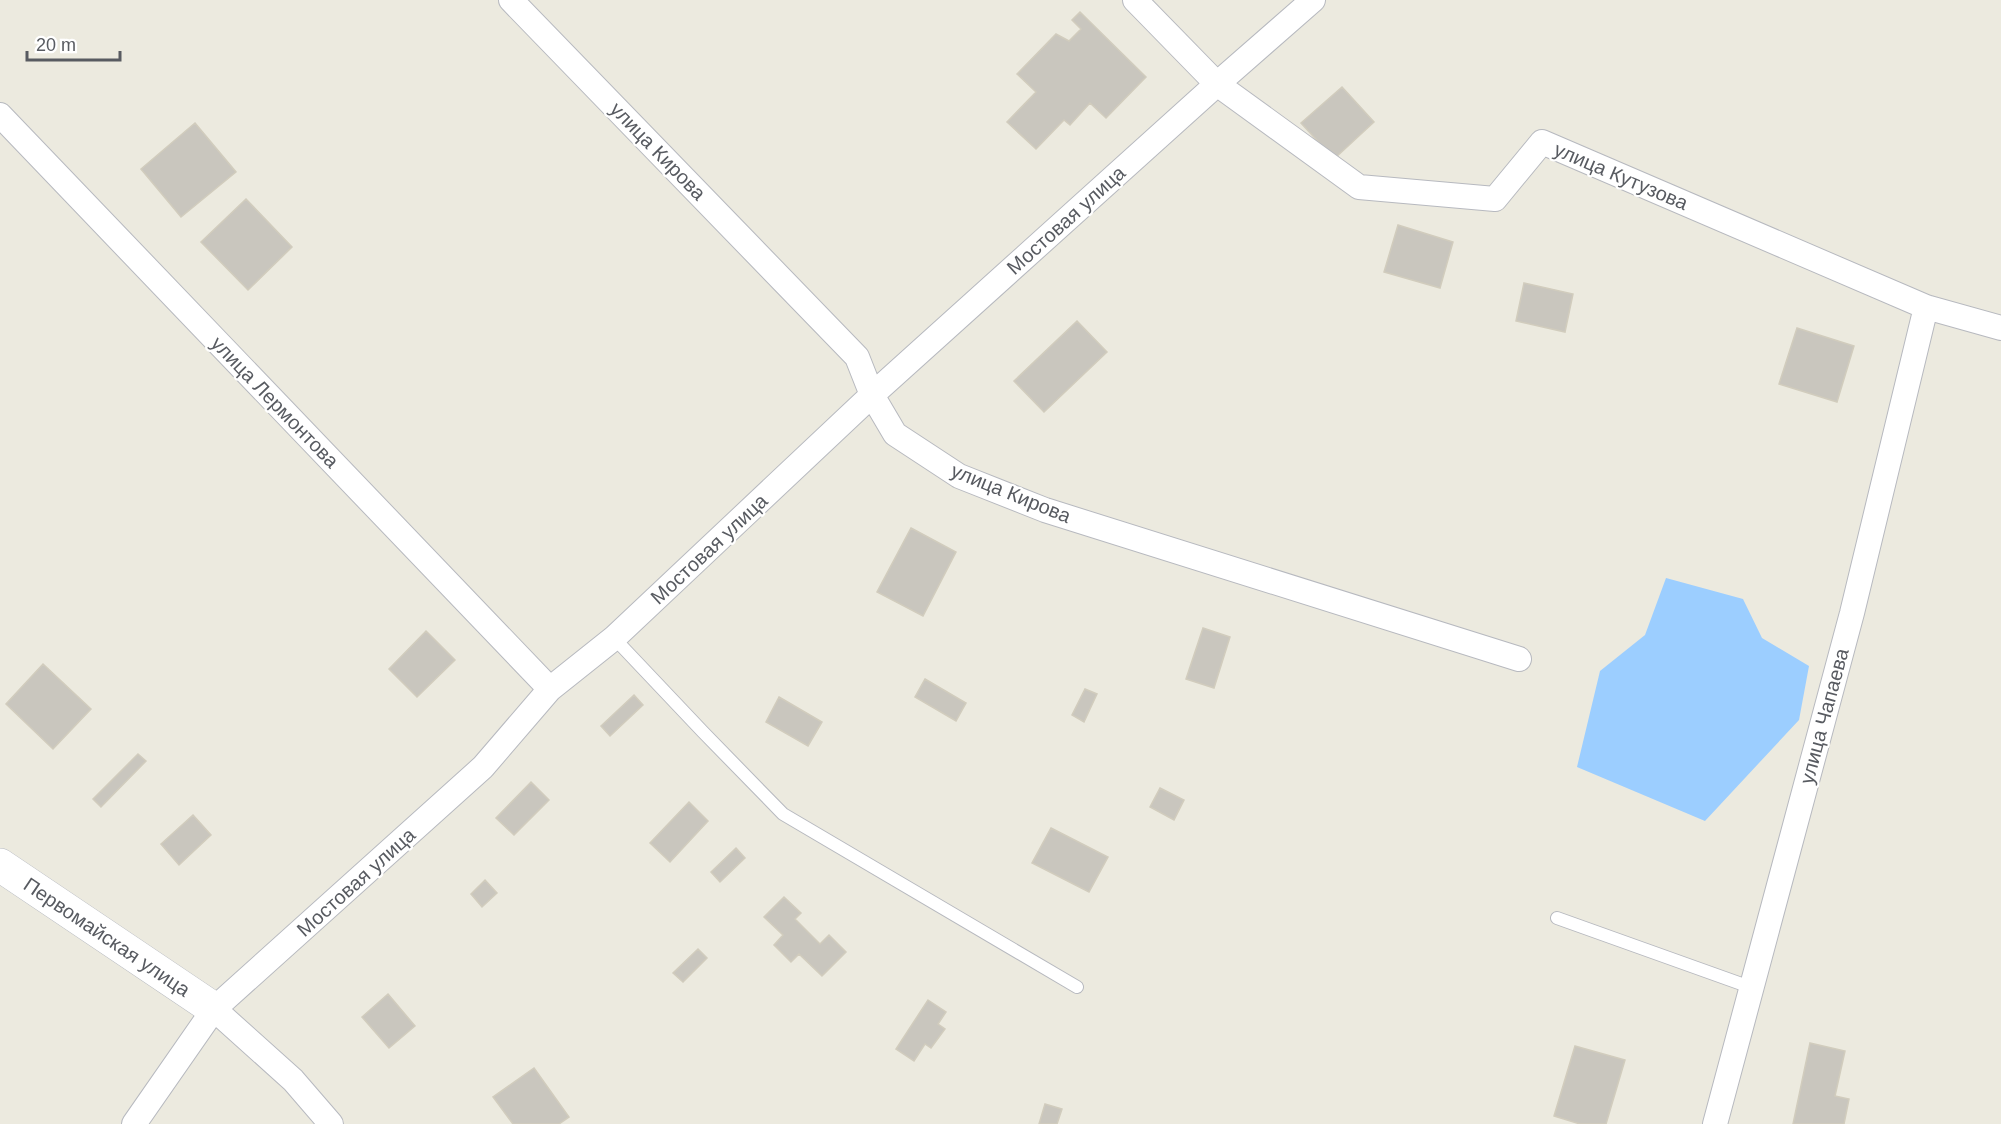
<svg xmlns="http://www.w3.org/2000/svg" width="2001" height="1124" font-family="Helvetica,sans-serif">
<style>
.water{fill:#9cceff}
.building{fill:#c9c6be;stroke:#d1ccbd;stroke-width:1.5}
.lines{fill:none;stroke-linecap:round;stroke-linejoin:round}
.lane-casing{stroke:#b7b9bf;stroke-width:14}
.street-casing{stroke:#b7b9bf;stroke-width:26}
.secondary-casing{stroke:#b5b8bf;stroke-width:34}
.lane{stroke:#fff;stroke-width:12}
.street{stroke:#fff;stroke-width:24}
.secondary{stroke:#fff;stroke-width:33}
.labels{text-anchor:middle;stroke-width:4.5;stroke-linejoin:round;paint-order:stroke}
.street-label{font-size:20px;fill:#585b61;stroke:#fff}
</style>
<rect width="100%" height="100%" fill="#eceadf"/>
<path class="water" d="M 1666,578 L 1743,599 L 1762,638 L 1809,666 L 1799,720 L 1705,821 L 1577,767 L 1600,671 L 1645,635 Z"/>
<path class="building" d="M 1080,12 L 1146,77 L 1106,118 L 1090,103 L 1070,125 L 1064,120 L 1036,149 L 1007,122 L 1036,92 L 1017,74 L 1056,34 L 1069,41 L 1081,29 L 1072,20 Z
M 1342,87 L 1374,122 L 1334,159 L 1301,123 Z
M 195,123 L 236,172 L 181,217 L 141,169 Z
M 246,199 L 292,247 L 248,290 L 201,242 Z
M 1398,225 L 1453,242 L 1440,288 L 1384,272 Z
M 1524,283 L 1573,294 L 1565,332 L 1516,321 Z
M 1077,321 L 1107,352 L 1044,412 L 1014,381 Z
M 1797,328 L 1854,346 L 1837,402 L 1779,384 Z
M 911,528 L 956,552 L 923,616 L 877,592 Z
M 1203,628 L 1230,637 L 1214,688 L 1186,679 Z
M 426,631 L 455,660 L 417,697 L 389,669 Z
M 43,664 L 91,709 L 53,749 L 6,704 Z
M 925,679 L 966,703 L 956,721 L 915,697 Z
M 1085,689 L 1097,694 L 1084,722 L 1072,715 Z
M 634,695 L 643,705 L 610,736 L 601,726 Z
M 779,697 L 822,722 L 808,746 L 766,722 Z
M 138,754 L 146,761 L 101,807 L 93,799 Z
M 531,782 L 549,800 L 514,835 L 496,818 Z
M 1160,788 L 1184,800 L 1174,820 L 1150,807 Z
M 689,802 L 708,821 L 670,862 L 650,843 Z
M 193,815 L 211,835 L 179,865 L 161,844 Z
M 1051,828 L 1108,857 L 1089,892 L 1032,863 Z
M 736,848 L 745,858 L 720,882 L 711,872 Z
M 485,880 L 497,893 L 482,907 L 471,894 Z
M 784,897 L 801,913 L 795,919 L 820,944 L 829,935 L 846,952 L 822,976 L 799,954 L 791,962 L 774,945 L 783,935 L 764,917 Z
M 698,949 L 707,958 L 683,982 L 673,973 Z
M 388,994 L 415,1026 L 389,1048 L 362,1017 Z
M 928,1000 L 946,1012 L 938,1024 L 945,1029 L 931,1048 L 925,1044 L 914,1061 L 896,1049 Z
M 1810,1043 L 1845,1051 L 1835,1096 L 1849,1099 L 1844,1124 L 1793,1124 Z
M 1575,1046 L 1625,1060 L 1606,1124 L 1580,1124 L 1554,1116 Z
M 534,1068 L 569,1117 L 559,1124 L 513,1124 L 493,1097 Z
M 1045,1104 L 1062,1109 L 1057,1124 L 1039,1124 Z"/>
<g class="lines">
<defs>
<path id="lane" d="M 614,638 L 703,732 L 783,814 L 1077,987
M 1557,918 L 1750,987"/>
<path id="street" d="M 511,0 L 857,357 L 872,395 L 895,434 L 959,476 L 1045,510 L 1519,659
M 1135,0 L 1217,84 L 1359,187 L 1495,199 L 1542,142 L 1926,307 L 2001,328
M 0,115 L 550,689
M 214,1009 L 293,1080 L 331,1124
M 134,1124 L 214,1009 L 483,767 L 550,689 L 614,638 L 872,395 L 1217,84 L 1313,0
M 1715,1124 L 1852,613 L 1926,307"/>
<path id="secondary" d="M 0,865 L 214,1009"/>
</defs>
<use href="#lane" class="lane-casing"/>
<use href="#street" class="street-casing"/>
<use href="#secondary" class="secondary-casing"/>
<use href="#lane" class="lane"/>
<use href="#street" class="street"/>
<use href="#secondary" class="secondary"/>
</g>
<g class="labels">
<g class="street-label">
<text transform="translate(658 151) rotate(46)" y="7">улица Кирова</text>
<text transform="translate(1621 176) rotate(23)" y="7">улица Кутузова</text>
<text transform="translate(1066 220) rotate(-42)" y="7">Мостовая улица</text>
<text transform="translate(275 402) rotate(46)" y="7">улица Лермонтова</text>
<text transform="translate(1011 493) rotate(22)" y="7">улица Кирова</text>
<text transform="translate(709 549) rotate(-43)" y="7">Мостовая улица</text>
<text transform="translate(1824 716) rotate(-75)" y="7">улица Чапаева</text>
<text transform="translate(356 882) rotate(-42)" y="7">Мостовая улица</text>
<text transform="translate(107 937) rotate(34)" y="7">Первомайская улица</text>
</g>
</g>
<path d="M27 51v9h93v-9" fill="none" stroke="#585b61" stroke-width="3"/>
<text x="36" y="51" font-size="18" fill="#585b61" stroke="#ffffff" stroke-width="4.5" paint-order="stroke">20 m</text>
</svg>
